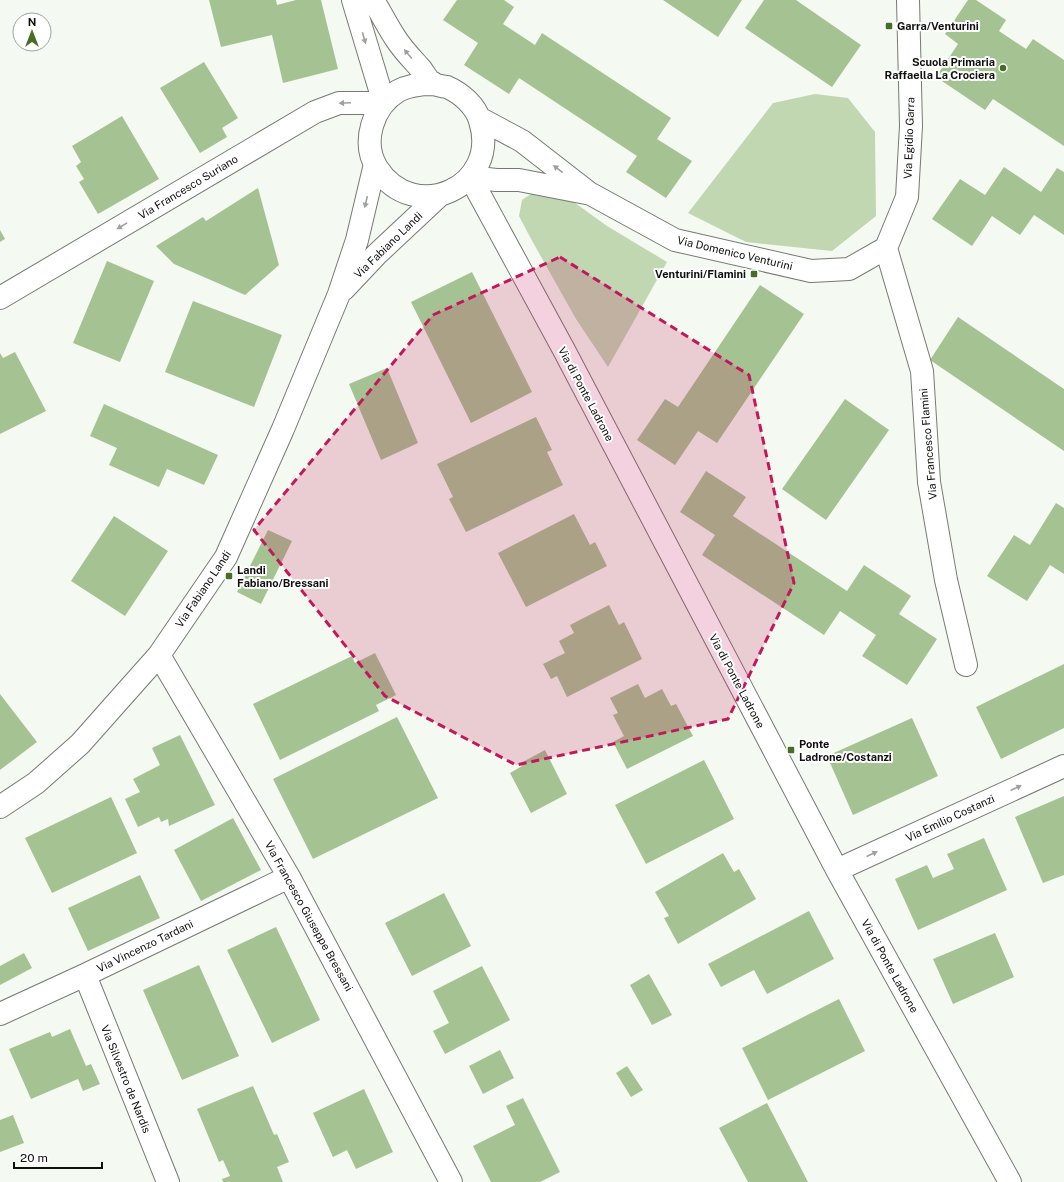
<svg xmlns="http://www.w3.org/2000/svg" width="1064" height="1182" font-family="'Public Sans',sans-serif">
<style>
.green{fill:#c0d7b2}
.building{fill:#a5c392}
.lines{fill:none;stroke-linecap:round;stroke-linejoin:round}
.minor-casing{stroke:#767a74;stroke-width:24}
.minor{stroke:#fff;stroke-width:22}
.oneway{fill:#9f9f9e}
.marked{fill:#c2185b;fill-opacity:0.2;stroke:#c2185b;stroke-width:3;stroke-dasharray:8 5;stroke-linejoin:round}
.poi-dot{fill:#476e28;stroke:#fff;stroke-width:1.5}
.labels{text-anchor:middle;stroke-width:4;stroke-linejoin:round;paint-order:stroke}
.poi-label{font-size:11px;font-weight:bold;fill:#0e100d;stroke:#fff;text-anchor:start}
.street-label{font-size:11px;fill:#0e100d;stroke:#fff}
</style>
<rect width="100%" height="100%" fill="#f4f9f2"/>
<path class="green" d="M 815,94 L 848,98 L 875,132 L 876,216 L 832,251 L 746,242 L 688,213 L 773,103 Z
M 534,192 L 564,195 L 607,226 L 667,262 L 608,367 L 576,319 L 530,237 L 519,216 L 522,200 Z"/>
<path class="building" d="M 209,0 L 276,0 L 277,5 L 296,0 L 321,0 L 338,69 L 283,83 L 272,35 L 221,47 Z
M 457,0 L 504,0 L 514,7 L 503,24 L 535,45 L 542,33 L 671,118 L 657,139 L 692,161 L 666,198 L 626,172 L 637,156 L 519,78 L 509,94 L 464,65 L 478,43 L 443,20 Z
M 663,0 L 742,0 L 718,37 Z
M 764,0 L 796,0 L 861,45 L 832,87 L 745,28 Z
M 968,0 L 976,0 L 1006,20 L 999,31 L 1026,49 L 1033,39 L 1064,60 L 1064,146 L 993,99 L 985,110 L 936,77 L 958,44 L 945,34 Z
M 204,62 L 238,118 L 222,128 L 227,137 L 200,153 L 160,88 Z
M 122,116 L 159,179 L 98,214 L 79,182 L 84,179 L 76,166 L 81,162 L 72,146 Z
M 1004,167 L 1041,192 L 1057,168 L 1064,172 L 1064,235 L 1034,215 L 1020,235 L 992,216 L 972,246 L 932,219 L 960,179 L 985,195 Z
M 258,188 L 279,265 L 245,295 L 174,264 L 156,246 L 203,217 L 206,221 Z
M 0,230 L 5,239 L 0,242 Z
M 107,261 L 154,281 L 120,362 L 73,343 Z
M 472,272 L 532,392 L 471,423 L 411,302 Z
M 760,285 L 804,314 L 717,443 L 698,431 L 675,465 L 637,440 L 665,399 L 678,407 Z
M 193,301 L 282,335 L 254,407 L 165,372 Z
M 958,317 L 1064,389 L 1064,451 L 930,360 Z
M 15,352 L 46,411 L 0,434 L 0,353 L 3,358 Z
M 387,368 L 418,443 L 381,460 L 349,384 Z
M 845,399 L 889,430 L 826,520 L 782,489 Z
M 104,404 L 218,455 L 204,485 L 167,469 L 159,487 L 109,465 L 117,448 L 90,436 Z
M 536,417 L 552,450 L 547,452 L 563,485 L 466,532 L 449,499 L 453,497 L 437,464 Z
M 706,471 L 746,497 L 733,516 L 847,591 L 864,565 L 911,596 L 899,614 L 937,639 L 907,685 L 862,656 L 876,635 L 840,611 L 824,635 L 702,555 L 715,535 L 680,512 Z
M 1056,503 L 1064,508 L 1064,574 L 1050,565 L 1027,601 L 987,576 L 1014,535 L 1030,545 Z
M 574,514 L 590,545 L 595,542 L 607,566 L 526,607 L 498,553 Z
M 114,516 L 168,551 L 125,616 L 71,581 Z
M 268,530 L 292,541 L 261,604 L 237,592 Z
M 609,605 L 619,625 L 624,622 L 642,659 L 567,697 L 557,676 L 551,679 L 543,664 L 565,653 L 559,641 L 574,633 L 570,625 Z
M 375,653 L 396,695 L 376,705 L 379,711 L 280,760 L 253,704 L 352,656 L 355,663 Z
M 1064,664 L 1064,728 L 1001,759 L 976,707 Z
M 638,684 L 645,698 L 662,689 L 671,706 L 676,704 L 693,736 L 627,769 L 613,742 L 624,736 L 613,715 L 618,713 L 610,698 Z
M 0,694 L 37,742 L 0,770 Z
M 397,717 L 438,798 L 313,859 L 273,779 Z
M 912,718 L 938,776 L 853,815 L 827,756 Z
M 180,735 L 215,805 L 169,826 L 168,819 L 161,822 L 159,817 L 138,827 L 125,799 L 140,792 L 133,779 L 160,765 L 152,748 Z
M 545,750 L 567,794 L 531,813 L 510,773 L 522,766 L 521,763 Z
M 704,760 L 734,819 L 646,864 L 615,805 Z
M 1064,796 L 1064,875 L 1043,883 L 1015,817 Z
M 111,797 L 137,853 L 52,893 L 25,838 Z
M 233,818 L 261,870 L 201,901 L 174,850 Z
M 984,838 L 1007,890 L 918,930 L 895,879 L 927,865 L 933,878 L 954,869 L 947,854 Z
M 723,853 L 734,872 L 739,869 L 756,899 L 678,944 L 664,918 L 669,916 L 655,892 Z
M 140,875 L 160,918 L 88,951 L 68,908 Z
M 444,893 L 471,946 L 412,976 L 385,923 Z
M 809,911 L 834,959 L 767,994 L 754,970 L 721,987 L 708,964 Z
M 276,927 L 320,1020 L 272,1043 L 227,950 Z
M 995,933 L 1014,977 L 953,1004 L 933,959 Z
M 24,953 L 32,968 L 0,985 L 0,966 Z
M 199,965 L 239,1056 L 182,1080 L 143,990 Z
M 482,966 L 510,1020 L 445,1054 L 433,1031 L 449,1023 L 433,991 Z
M 649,974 L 672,1015 L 652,1025 L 630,985 Z
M 839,999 L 865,1051 L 768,1100 L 742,1048 Z
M 70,1029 L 86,1066 L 91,1064 L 100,1084 L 83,1091 L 78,1079 L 31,1099 L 9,1049 L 50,1032 L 52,1037 Z
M 500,1050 L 514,1078 L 483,1094 L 469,1066 Z
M 627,1066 L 643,1090 L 631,1097 L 616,1073 Z
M 253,1086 L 274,1135 L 277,1134 L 289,1162 L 277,1167 L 283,1182 L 223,1182 L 222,1179 L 230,1176 L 223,1160 L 219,1162 L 197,1109 Z
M 364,1089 L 393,1152 L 356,1169 L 347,1150 L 333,1157 L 313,1113 Z
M 523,1098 L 560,1172 L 540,1182 L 491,1182 L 473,1146 L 515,1125 L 506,1106 Z
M 767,1103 L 808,1182 L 748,1182 L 719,1128 Z
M 13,1115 L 24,1143 L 0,1152 L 0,1120 Z"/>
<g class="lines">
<defs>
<path id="minor" d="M 353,0 L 384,103
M 373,0 C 381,13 388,27 396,39 C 403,50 413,60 421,69 C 424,73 428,81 433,83 C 436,86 443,86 447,87 C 461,93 476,106 480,121 C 501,187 414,226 377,168 C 361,142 373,106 398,91 C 409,85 420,84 433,84
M 479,118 L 522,141 L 589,193 L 675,240 L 811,271 L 849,269 L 886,248
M 470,177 L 564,350 L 837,870 L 1010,1182
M 470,177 L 496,180 L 519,180 L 586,193
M 886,248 L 922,371 L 929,482 L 946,580 L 966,665
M 886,248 L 907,197 L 911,126 L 908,0
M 344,289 L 377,254 L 439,196
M 0,298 L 315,112 L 339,103 L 384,103
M 159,655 L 289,877 L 451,1182
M 0,807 L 36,783 L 80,744 L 159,655 L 226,557 L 283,429 L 339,294 L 357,240 L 375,164
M 837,870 L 1064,766
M 85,975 L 168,1182
M 0,1014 L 85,975 L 289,877"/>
</defs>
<use href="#minor" class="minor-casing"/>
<use href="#minor" class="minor"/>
</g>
<defs><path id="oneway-solid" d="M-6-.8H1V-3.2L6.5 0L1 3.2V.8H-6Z"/></defs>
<g class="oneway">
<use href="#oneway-solid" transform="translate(364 38) rotate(74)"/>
<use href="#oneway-solid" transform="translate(408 54) rotate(-130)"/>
<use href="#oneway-solid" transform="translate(345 103) rotate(177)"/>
<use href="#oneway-solid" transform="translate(558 169) rotate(-142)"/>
<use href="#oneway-solid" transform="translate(366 202) rotate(103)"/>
<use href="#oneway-solid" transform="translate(122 226) rotate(149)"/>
<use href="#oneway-solid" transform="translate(1016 788) rotate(-25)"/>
<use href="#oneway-solid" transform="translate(872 854) rotate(-25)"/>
</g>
<path class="marked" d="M 560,257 L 749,375 L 794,583 L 728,719 L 516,765 L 385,696 L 254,530 L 433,315 Z"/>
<g class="poi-dot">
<rect x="885" y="22" width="8" height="8" rx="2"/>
<circle cx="1003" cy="68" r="4"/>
<rect x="750" y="270" width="8" height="8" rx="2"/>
<rect x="225" y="572" width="8" height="8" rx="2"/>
<rect x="787" y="746" width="8" height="8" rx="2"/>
</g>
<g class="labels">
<g class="poi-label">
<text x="897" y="30">Garra/Venturini</text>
<text x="995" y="66" text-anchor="end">Scuola Primaria<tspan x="995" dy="13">Raffaella La Crociera</tspan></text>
<text x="746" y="278" text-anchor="end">Venturini/Flamini</text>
<text x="237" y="574">Landi<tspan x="237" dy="13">Fabiano/Bressani</tspan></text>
<text x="799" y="748">Ponte<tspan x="799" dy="13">Ladrone/Costanzi</tspan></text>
</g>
<g class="street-label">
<text transform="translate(909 138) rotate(-88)" y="4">Via Egidio Garra</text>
<text transform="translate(188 187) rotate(-31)" y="4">Via Francesco Suriano</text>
<text transform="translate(388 245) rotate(-44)" y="4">Via Fabiano Landi</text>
<text transform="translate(735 253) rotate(13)" y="4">Via Domenico Venturini</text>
<text transform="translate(586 394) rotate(62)" y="4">Via di Ponte Ladrone</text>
<text transform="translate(928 444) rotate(-95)" y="4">Via Francesco Flamini</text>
<text transform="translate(203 589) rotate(-56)" y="4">Via Fabiano Landi</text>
<text transform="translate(737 681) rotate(62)" y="4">Via di Ponte Ladrone</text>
<text transform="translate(950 818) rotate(-25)" y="4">Via Emilio Costanzi</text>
<text transform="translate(309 916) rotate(61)" y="4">Via Francesco Giuseppe Bressani</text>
<text transform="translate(145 946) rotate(-26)" y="4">Via Vincenzo Tardani</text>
<text transform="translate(890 966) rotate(61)" y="4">Via di Ponte Ladrone</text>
<text transform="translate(126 1079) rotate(68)" y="4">Via Silvestro de Nardis</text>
</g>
</g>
<g transform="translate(32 32)"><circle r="19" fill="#ffffff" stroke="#9f9f9e"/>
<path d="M0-3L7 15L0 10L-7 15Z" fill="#476e28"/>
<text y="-6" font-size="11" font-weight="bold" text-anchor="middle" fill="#0e100d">N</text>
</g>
<path d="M14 1162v6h88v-6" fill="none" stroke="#0e100d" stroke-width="2"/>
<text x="20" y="1162" font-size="12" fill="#0e100d" stroke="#ffffff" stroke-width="3" paint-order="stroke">20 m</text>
</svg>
